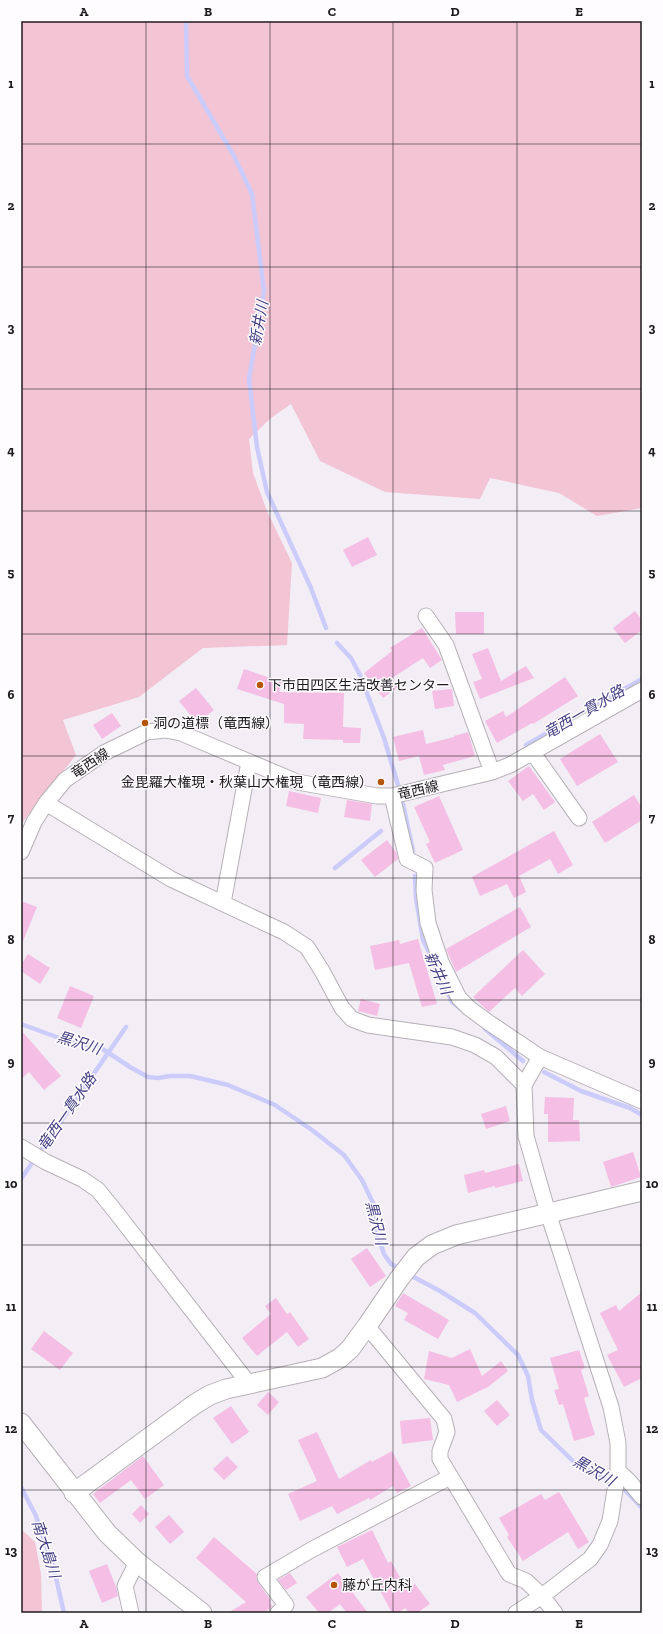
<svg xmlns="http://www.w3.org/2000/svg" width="663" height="1634" font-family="'Zilla Slab','Noto Sans JP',serif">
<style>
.green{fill:#f3c4d4}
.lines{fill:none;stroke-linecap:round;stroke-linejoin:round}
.stream{stroke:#cbccfb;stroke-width:4.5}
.building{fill:#f5bee4}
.minor-casing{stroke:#b6b0b7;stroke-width:17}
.tertiary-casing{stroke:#b6b0b7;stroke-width:21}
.minor{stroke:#fff;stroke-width:15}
.tertiary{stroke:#fff;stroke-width:19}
.grid{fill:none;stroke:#1c1a1d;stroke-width:1;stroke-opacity:0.55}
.poi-dot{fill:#b45509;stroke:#fefcff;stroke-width:1.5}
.labels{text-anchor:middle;stroke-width:3;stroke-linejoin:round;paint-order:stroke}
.poi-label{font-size:14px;fill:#1c1a1d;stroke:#fefcff;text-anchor:start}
.street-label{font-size:14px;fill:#1c1a1d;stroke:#fefcff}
.water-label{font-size:15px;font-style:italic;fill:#454084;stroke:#fefcff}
.neatline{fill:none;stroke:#1c1a1d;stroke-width:1.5}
.grid-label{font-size:13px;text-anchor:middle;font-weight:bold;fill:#1c1a1d}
</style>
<rect width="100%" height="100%" fill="#f3edf5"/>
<path class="green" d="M 21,21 L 642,21 L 642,508 L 597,516 L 559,493 L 490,478 L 480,499 L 385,492 L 320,461 L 291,404 L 271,418 L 249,439 L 253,473 L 267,511 L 292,563 L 287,645 L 203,648 L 139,697 L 63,720 L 76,755 L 21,824 Z
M 21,1529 L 35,1542 L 41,1574 L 42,1613 L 21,1613 Z"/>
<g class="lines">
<path class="stream" d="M 186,21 L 187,76 L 234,156 L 252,194 L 264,291 L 249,379 L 257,447 L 267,492 L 311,588 L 326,628
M 337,643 L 351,658 L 360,675 L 384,738 L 398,785
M 526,745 L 642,679
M 403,804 L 413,851
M 335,868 L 381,831
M 415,876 L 416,898 L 423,940 L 435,965
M 438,972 L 452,1002 L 461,1009
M 21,1024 L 73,1043 L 98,1046 L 130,1067 L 148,1077 L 158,1078 L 170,1076 L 190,1076 L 228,1085 L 275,1105 L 312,1130 L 344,1155 L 362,1180 L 374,1205 L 377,1233 L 384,1254 L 391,1264 L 402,1270
M 484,1028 L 523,1061
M 544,1072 L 581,1091 L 630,1108 L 642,1115
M 21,1179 L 126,1027
M 408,1274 L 440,1291 L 475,1313 L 518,1355 L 528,1376 L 532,1400 L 541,1430 L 575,1463 L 623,1488 L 642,1508
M 21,1487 L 36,1516 L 54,1569 L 64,1613"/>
</g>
<path class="building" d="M 368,537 L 377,555 L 352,567 L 343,550 Z
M 635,611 L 642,620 L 642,630 L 625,643 L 613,628 Z
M 455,612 L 484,612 L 484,634 L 456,634 Z
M 422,628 L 442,660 L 430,668 L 423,658 L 392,678 L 398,687 L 383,698 L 364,673 L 392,651 L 390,648 Z
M 488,648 L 501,681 L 526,666 L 534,678 L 480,699 L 473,682 L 482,679 L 472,654 Z
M 244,669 L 282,682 L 279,692 L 344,693 L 343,727 L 361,728 L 360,743 L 343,743 L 343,740 L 303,739 L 304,724 L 284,723 L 284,704 L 237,689 Z
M 565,677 L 578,696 L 533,724 L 532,723 L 497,743 L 485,721 L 503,711 L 506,717 Z
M 196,688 L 214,710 L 197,723 L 179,701 Z
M 452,689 L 454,706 L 435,709 L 432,691 Z
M 112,713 L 121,726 L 102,739 L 93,725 Z
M 423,730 L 426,744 L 454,737 L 454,736 L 468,732 L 475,756 L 443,765 L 445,770 L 424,775 L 419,756 L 399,761 L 393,737 Z
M 600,734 L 618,762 L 577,786 L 560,759 Z
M 529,766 L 555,802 L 544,810 L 533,794 L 523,801 L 508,781 Z
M 289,791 L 321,798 L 318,813 L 286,806 Z
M 634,795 L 642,808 L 642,820 L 605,843 L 592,822 Z
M 439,796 L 463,850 L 435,863 L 426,844 L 430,842 L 414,807 Z
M 347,800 L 372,804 L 370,821 L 344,817 Z
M 554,831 L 573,865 L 558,874 L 550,859 L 519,876 L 526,892 L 514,898 L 507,884 L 480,896 L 472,877 Z
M 387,840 L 396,852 L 398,859 L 375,877 L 361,860 Z
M 21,901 L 37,907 L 21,946 Z
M 520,907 L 531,927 L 456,972 L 446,949 Z
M 418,939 L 437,1004 L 422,1007 L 409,963 L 375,970 L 370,946 L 399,940 L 400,944 Z
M 523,950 L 545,974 L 522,996 L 515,988 L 489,1012 L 473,997 Z
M 28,954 L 50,968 L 40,984 L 21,971 L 21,965 Z
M 70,986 L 94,996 L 81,1028 L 57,1018 Z
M 361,999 L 380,1004 L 377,1016 L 358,1011 Z
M 21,1030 L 61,1076 L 44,1090 L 29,1072 L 21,1079 Z
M 545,1097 L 574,1098 L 573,1120 L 579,1120 L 580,1141 L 548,1142 L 548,1114 L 544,1114 Z
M 506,1106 L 510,1121 L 486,1129 L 481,1114 Z
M 633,1152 L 641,1177 L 611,1187 L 603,1162 Z
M 519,1164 L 523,1181 L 495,1188 L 495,1186 L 468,1193 L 464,1175 L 484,1170 L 485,1173 Z
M 367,1248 L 386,1276 L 370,1287 L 351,1259 Z
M 642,1292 L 642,1378 L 624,1387 L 607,1355 L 618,1350 L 600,1313 L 616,1305 L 619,1311 Z
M 403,1293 L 449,1320 L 438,1339 L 404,1320 L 408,1313 L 395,1306 Z
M 276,1298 L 287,1314 L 290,1312 L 309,1339 L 298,1347 L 287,1332 L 257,1356 L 242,1338 L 271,1314 L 265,1306 Z
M 44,1331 L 73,1353 L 60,1370 L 31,1349 Z
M 470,1349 L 482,1376 L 501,1361 L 508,1371 L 488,1387 L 457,1402 L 449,1385 L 424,1379 L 429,1351 L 452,1358 Z
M 579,1350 L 585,1368 L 581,1370 L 589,1396 L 584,1398 L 595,1435 L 574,1441 L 563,1404 L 559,1405 L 554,1390 L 559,1389 L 550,1358 Z
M 268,1392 L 279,1402 L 268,1415 L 257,1405 Z
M 497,1400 L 510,1415 L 497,1426 L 484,1411 Z
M 231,1406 L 249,1432 L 232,1444 L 213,1418 Z
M 430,1418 L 433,1440 L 402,1444 L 400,1421 Z
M 317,1432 L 339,1479 L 371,1460 L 372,1462 L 392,1451 L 411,1486 L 397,1493 L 393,1486 L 370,1500 L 369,1498 L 337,1514 L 332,1506 L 300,1521 L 288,1494 L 317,1481 L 298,1440 Z
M 143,1456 L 164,1485 L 145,1499 L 131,1480 L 100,1503 L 93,1494 Z
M 227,1456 L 238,1467 L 224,1480 L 213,1469 Z
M 559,1492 L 589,1542 L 578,1549 L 568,1532 L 523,1561 L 507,1537 L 509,1535 L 499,1518 L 541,1494 L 545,1500 Z
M 141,1505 L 149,1514 L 140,1523 L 132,1514 Z
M 169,1515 L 184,1532 L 170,1544 L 155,1527 Z
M 372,1530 L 388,1563 L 391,1561 L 407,1590 L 415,1584 L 430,1604 L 417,1613 L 409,1613 L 405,1608 L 398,1613 L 392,1613 L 363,1559 L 347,1567 L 337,1547 Z
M 214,1537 L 257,1574 L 256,1578 L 258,1582 L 271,1601 L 269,1602 L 272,1606 L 271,1608 L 263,1613 L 228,1613 L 246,1602 L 196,1558 Z
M 107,1564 L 116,1587 L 118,1596 L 102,1603 L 89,1571 Z
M 290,1573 L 297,1583 L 286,1590 L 278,1580 Z
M 338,1573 L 368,1613 L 347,1613 L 340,1604 L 328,1613 L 319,1613 L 306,1597 Z"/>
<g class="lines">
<defs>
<path id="minor" d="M 426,616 L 446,645 L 492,772
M 533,753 L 579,818
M 392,796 L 407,859 L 425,868 L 424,890 L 428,923 L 441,962 L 459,998 L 469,1008 L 488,1022 L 540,1057 L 642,1101
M 46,803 L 171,879 L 284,932 L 307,947 L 322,971 L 342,1008 L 352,1019 L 368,1025 L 452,1037 L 475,1045 L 496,1057 L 524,1085
M 21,852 L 34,822 L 46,803 L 65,780 L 104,753 L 147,732 L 165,730 L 181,733 L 297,782 L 377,796 L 392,796 L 492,772 L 510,765 L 642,690
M 223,903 L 249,762
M 540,1057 L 524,1085 L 526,1136 L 548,1213 L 611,1407 L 618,1443 L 618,1471 L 610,1521 L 600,1545 L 590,1559 L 542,1596 L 555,1613
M 21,1147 L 46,1162 L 82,1179 L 98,1190 L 115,1211 L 249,1384
M 367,1326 L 444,1419 L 447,1432 L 440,1451 L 440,1459 L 509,1574 L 526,1581 L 542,1596 L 516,1613
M 618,1471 L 628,1480 L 642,1497
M 131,1613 L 125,1586 L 137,1562
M 278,1613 L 286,1605 L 265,1577 L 311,1550 L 450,1477"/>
<path id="tertiary" d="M 21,1423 L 107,1533 L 137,1562 L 202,1613
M 74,1493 L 195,1404 L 210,1395 L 226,1389 L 322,1368 L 340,1358 L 350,1349 L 367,1326 L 399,1279 L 416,1257 L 432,1245 L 456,1235 L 642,1191"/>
</defs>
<use href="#minor" class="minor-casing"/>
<use href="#tertiary" class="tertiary-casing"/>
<use href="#minor" class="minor"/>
<use href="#tertiary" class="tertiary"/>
</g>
<path class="grid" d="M 146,21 L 146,1613M 270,21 L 270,1613M 393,21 L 393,1613M 517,21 L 517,1613M 21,144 L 642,144M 21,267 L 642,267M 21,389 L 642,389M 21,511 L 642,511M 21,634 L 642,634M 21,756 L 642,756M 21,878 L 642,878M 21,1000 L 642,1000M 21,1123 L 642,1123M 21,1245 L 642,1245M 21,1367 L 642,1367M 21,1490 L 642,1490"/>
<g class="poi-dot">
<circle cx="260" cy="685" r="4"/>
<circle cx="145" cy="723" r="4"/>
<circle cx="381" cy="782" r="4"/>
<circle cx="334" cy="1585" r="4"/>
</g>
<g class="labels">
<g class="poi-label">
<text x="268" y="690">下市田四区生活改善センター</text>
<text x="153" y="728">洞の道標（竜西線）</text>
<text x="373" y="787" text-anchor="end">金毘羅大権現・秋葉山大権現（竜西線）</text>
<text x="342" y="1590">藤が丘内科</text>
</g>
<g class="street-label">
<text transform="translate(90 763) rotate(-33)" y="5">竜西線</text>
<text transform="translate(418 790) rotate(-13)" y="5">竜西線</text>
</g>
<g class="water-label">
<text transform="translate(259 323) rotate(-80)" y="5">新井川</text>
<text transform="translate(584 712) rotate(-30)" y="5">竜西一貫水路</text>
<text transform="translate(438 973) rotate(66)" y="5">新井川</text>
<text transform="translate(79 1043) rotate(17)" y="5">黒沢川</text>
<text transform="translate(67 1112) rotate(-55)" y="5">竜西一貫水路</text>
<text transform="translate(376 1223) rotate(76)" y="5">黒沢川</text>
<text transform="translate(594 1471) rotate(30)" y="5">黒沢川</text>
<text transform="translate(46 1549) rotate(72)" y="5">南大島川</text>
</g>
</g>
<rect width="663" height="1634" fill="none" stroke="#fefcff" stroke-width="44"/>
<rect x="22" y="22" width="619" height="1590" class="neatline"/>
<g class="grid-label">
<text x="84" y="16">A</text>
<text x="208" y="16">B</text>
<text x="332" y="16">C</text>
<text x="455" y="16">D</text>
<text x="579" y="16">E</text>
<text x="11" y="88">1</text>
<text x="652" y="88">1</text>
<text x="11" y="210">2</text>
<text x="652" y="210">2</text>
<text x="11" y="332">3</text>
<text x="652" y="332">3</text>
<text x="11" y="455">4</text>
<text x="652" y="455">4</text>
<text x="11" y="577">5</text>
<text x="652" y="577">5</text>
<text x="11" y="699">6</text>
<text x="652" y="699">6</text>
<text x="11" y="822">7</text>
<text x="652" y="822">7</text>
<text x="11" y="944">8</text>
<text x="652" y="944">8</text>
<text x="11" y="1066">9</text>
<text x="652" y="1066">9</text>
<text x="11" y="1188">10</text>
<text x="652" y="1188">10</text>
<text x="11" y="1311">11</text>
<text x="652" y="1311">11</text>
<text x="11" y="1433">12</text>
<text x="652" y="1433">12</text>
<text x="11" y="1555">13</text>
<text x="652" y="1555">13</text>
<text x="84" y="1628">A</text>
<text x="208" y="1628">B</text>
<text x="332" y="1628">C</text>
<text x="455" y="1628">D</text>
<text x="579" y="1628">E</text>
</g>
</svg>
